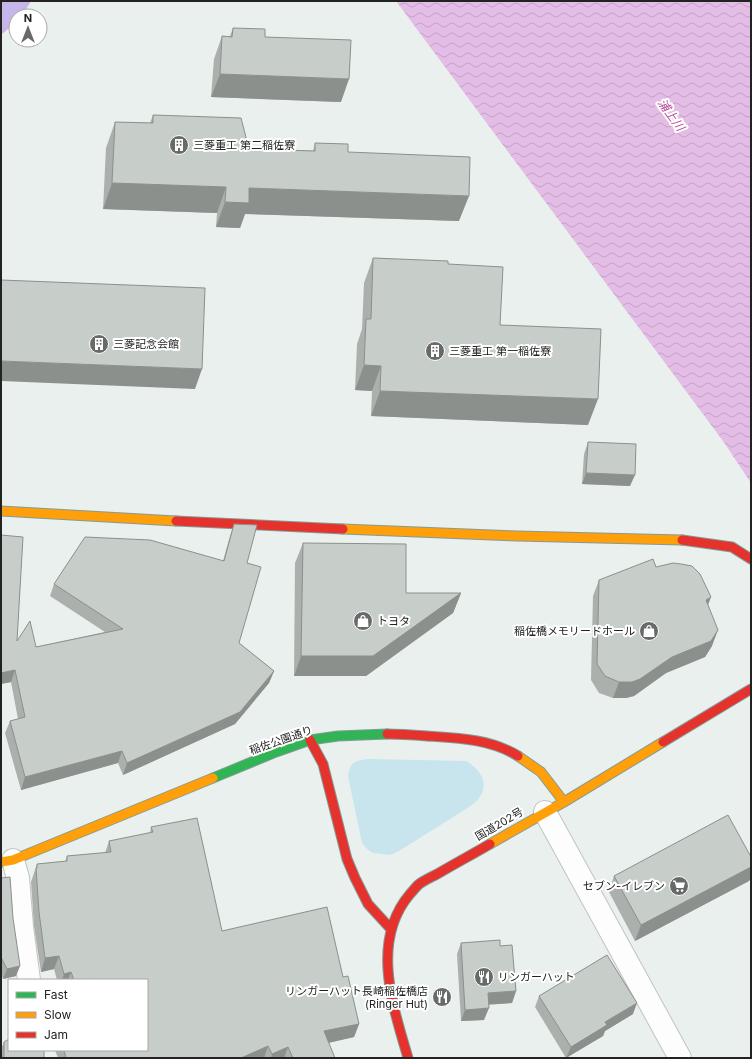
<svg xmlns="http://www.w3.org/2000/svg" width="752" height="1059" font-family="Inter,'Noto Sans JP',sans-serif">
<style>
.grass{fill:#c8e4ed}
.pitch{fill:#c6b5e8}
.water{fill:url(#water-waves)}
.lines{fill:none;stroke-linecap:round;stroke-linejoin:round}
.street-casing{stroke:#c1c3c2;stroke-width:24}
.fast-casing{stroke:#819c98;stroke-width:11}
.slow-casing{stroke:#819c98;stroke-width:11}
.jam-casing{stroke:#819c98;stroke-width:11}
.street{stroke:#fcfdfc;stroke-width:22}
.fast{stroke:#30b455;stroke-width:9}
.slow{stroke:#ff9f0a;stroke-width:9}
.jam{stroke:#e5322d;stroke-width:9}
.wall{fill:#abb0ad}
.shaded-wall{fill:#8b908d}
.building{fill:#c7cdc9;stroke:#8b908d}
.labels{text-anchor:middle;stroke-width:4;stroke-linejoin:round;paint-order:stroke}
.poi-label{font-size:11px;fill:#222;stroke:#fff;text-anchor:start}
.street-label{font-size:11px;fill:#222;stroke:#fff}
.water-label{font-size:12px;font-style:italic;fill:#b64999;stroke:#fff}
</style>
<defs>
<pattern id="water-waves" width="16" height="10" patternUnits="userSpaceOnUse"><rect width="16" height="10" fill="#e3bde5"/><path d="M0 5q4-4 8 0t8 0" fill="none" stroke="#c2a2c4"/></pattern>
</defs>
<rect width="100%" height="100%" fill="#eaf0ed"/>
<path class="grass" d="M 368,759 L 466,761 C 480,769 490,783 479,798 C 477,802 472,804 469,807 L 399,851 L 390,855 L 373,853 L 367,849 L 362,843 L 348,776 C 350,762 355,761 368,759 Z"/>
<path class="pitch" d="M 1,1 L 31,1 L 22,16 L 16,16 L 16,22 L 1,35 Z"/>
<path class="water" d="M 396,1 L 751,1 L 751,483 L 723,441 Z"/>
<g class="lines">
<defs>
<path id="street" d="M 545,812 L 680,1058
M 13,860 L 18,878 L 22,927 L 29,980"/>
<path id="fast" d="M 213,778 L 276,752 L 310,740 L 338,736 L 387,734"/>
<path id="slow" d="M 1,511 L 176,521
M 343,529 L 517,536 L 682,540
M 518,756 L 541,772 L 564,802
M 490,844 L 564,802 L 663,742
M 1,862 L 13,860 L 213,778"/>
<path id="jam" d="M 176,521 L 343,529
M 682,540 L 732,547 L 751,559
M 387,734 C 400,734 414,735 427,736 C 458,738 491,739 518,756
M 310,740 L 323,764 L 347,859 L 355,878 L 368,904 L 390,928
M 663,742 L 751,689
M 408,1058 C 393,1006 370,941 410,894 C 412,892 415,888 418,885 C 424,880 432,877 439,873 C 456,863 473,854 490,844"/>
</defs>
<use href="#street" class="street-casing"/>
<use href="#fast" class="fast-casing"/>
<use href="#slow" class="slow-casing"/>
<use href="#jam" class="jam-casing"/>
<use href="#street" class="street"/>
<use href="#fast" class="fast"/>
<use href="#slow" class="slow"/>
<use href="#jam" class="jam"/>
</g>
<path class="wall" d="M 233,28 L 265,37 L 341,102 L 211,97 L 214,59 L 222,36 L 230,36 Z
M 153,115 L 249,149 L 313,151 L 315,143 L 348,152 L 459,221 L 245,214 L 240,228 L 216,227 L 217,213 L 103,209 L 106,148 L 115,122 L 150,123 Z
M 373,258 L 448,264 L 588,425 L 371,416 L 372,391 L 355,390 L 357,344 L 362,329 L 364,283 Z
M 588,442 L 630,486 L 582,484 L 584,454 Z
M 234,524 L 247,563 L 239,643 L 274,671 L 269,683 L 235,724 L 123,775 L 118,763 L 21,790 L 5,733 L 10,721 L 18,719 L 11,682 L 1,684 L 1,535 L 17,641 L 36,647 L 105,632 L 50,596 L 54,584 L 223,561 L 230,536 Z
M 303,543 L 406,593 L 461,593 L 453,613 L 366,676 L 294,676 L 295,563 Z
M 656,567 L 708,605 L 712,646 L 705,657 L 666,673 L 634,696 L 626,698 L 613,698 L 599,693 L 591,680 L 593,596 L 599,580 Z
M 151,827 L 222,931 L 343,977 L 359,1024 L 354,1037 L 328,1043 L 335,1058 L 58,1058 L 55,1050 L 147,1050 L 147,980 L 57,980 L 54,969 L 41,972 L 34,926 L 31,882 L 37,864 L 65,862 L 67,856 L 105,853 L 109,841 L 150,833 Z
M 751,857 L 751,877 L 749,881 L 635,941 L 609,892 L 614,876 Z
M 1,878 L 16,976 L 3,979 L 1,974 Z
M 461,943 L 500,946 L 516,991 L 512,1003 L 488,1004 L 484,1020 L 461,1021 L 457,954 Z
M 539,996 L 633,1014 L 605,1031 L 603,1036 L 566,1058 L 535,1007 Z
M 4,1042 L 44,1058 L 1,1058 L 1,1049 Z"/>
<path class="shaded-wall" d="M 220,74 L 349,79 L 341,102 L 211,97 Z
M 112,183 L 226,187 L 217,213 L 103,209 Z
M 249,188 L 469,196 L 459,221 L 245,214 L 240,228 L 216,227 L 225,202 Z
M 1,361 L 202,369 L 195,389 L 1,381 Z
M 364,365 L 381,366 L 372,391 L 355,390 Z
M 380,391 L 598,399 L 588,425 L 371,416 Z
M 586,473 L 635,475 L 630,486 L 582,484 Z
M 461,593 L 453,613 L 366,676 L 294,676 L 301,656 Z
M 711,597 L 705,613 L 706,600 Z
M 718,630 L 712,646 L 705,657 L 666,673 L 634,696 L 626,698 L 613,698 L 619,682 L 672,657 Z
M 15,670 L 11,682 L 1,684 L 1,673 Z
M 274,671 L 269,683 L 235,724 L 123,775 L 127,763 Z
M 122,751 L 118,763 L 21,790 L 25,777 Z
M 751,867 L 751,877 L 749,881 L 635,941 L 641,925 Z
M 59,956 L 54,969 L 41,972 L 45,958 Z
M 20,966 L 16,976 L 3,979 L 7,969 Z
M 71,972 L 68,980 L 62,980 L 64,974 Z
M 516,991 L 512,1003 L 484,1005 L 488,993 Z
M 637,1003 L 633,1014 L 605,1031 L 603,1036 L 566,1058 L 571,1047 L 605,1022 Z
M 489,1008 L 484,1020 L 461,1021 L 465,1010 Z
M 359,1024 L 354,1037 L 319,1045 L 324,1031 Z
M 268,1046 L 264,1058 L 241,1058 Z
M 288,1047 L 284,1058 L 271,1058 L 272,1054 Z"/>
<path class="building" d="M 233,28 L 265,29 L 265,37 L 351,40 L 349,79 L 220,74 L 222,36 L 232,37 Z
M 153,115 L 241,118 L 249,149 L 315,151 L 315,143 L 348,144 L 348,152 L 470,157 L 469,196 L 249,188 L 249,203 L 225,202 L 226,187 L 112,183 L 115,122 L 153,123 Z
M 373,258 L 448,261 L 448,264 L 503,267 L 500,325 L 601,329 L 598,399 L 380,391 L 381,366 L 364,365 L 366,319 L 371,319 Z
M 1,280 L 205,288 L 202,369 L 1,361 Z
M 588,442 L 636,444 L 635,475 L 586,473 Z
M 234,524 L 257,525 L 247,563 L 261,567 L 239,643 L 274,671 L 240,712 L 127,763 L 122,751 L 25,777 L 10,721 L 25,717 L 15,670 L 1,673 L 1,535 L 23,537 L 17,641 L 30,621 L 36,647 L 123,629 L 54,584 L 85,537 L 150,540 L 224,561 Z
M 303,543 L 406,544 L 406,593 L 461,593 L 373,656 L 301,656 Z
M 653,559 L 656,567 L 673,563 L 681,564 L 692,566 L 700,574 L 711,597 L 706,600 L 718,630 L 711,641 L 672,657 L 640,679 L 632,682 L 619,682 L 605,676 L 597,664 L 599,580 Z
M 728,815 L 751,857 L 751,867 L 641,925 L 614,876 Z
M 197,818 L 222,931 L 327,907 L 343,977 L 348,976 L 359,1024 L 324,1031 L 335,1058 L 293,1058 L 288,1047 L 272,1054 L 268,1046 L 241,1058 L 66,1058 L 64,1050 L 147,1050 L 147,980 L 92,980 L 92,979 L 89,980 L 74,980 L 71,972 L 64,974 L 59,956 L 45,958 L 39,912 L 36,868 L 37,868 L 37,864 L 67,861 L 67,856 L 111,852 L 109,841 L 153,832 L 151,827 Z
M 10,877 L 13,918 L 20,966 L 7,969 L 1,957 L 1,878 Z
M 500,940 L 500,946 L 512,945 L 516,991 L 488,993 L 489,1008 L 465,1010 L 461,943 Z
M 607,955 L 637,1003 L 605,1022 L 607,1025 L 571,1047 L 539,996 Z
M 9,1039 L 9,1050 L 43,1050 L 44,1051 L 44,1058 L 4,1058 L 4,1042 Z"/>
<defs>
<symbol id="building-disc" viewBox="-11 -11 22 22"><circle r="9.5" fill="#686a69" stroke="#fff"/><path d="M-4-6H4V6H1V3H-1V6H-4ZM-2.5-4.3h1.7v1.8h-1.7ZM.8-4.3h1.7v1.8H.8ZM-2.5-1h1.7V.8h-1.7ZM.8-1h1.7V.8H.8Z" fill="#fff"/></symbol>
<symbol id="shop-disc" viewBox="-11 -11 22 22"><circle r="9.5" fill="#686a69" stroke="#fff"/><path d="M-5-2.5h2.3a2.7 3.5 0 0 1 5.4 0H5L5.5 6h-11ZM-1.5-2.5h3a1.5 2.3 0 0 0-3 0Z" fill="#fff"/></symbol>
<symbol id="supermarket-disc" viewBox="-11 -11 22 22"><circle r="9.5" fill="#686a69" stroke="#fff"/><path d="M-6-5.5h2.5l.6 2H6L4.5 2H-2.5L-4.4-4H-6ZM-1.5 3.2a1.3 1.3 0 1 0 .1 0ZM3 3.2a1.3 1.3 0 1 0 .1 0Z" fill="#fff"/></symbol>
<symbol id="restaurant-disc" viewBox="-11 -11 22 22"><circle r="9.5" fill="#686a69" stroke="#fff"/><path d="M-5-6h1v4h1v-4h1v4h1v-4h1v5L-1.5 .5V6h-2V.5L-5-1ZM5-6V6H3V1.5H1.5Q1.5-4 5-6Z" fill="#fff"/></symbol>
</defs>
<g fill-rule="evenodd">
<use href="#building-disc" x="168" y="134" width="22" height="22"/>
<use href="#building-disc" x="88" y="333" width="22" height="22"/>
<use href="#building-disc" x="424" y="340" width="22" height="22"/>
<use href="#shop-disc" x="352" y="610" width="22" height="22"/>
<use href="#shop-disc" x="638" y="620" width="22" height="22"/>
<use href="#supermarket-disc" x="668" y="875" width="22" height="22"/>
<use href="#restaurant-disc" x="473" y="966" width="22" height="22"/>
<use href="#restaurant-disc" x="431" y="986" width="22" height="22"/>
</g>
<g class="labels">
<g class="poi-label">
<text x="193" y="149">三菱重工 第二稲佐寮</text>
<text x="113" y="348">三菱記念会館</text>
<text x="449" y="355">三菱重工 第一稲佐寮</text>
<text x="377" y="625">トヨタ</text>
<text x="635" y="635" text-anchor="end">稲佐橋メモリードホール</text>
<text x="665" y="890" text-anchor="end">セブン-イレブン</text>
<text x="498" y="981">リンガーハット</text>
<text x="428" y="995" text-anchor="end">リンガーハット長崎稲佐橋店<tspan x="428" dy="13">(Ringer Hut)</tspan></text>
</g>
<g class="street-label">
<text transform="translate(281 740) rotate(-19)" y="4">稲佐公園通り</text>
<text transform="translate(499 824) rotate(-30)" y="4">国道202号</text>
</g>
<g class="water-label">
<text transform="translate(671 115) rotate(54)" y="4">浦上川</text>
</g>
</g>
<rect width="752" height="1059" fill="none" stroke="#222222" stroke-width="4"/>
<rect x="8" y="979" width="140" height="72" fill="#ffffff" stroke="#a7a7a7"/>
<rect x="16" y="992" width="20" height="6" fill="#30b455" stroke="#a7a7a7"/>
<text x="44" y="999" font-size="12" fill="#222222">Fast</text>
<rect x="16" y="1012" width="20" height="6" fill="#ff9f0a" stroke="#a7a7a7"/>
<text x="44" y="1019" font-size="12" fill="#222222">Slow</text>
<rect x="16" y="1032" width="20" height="6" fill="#e5322d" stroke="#a7a7a7"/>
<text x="44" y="1039" font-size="12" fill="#222222">Jam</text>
<g transform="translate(28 28)"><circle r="19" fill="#ffffff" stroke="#a7a7a7"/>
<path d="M0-3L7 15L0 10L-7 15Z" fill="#686a69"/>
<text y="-6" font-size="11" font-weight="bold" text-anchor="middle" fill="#222222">N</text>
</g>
</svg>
